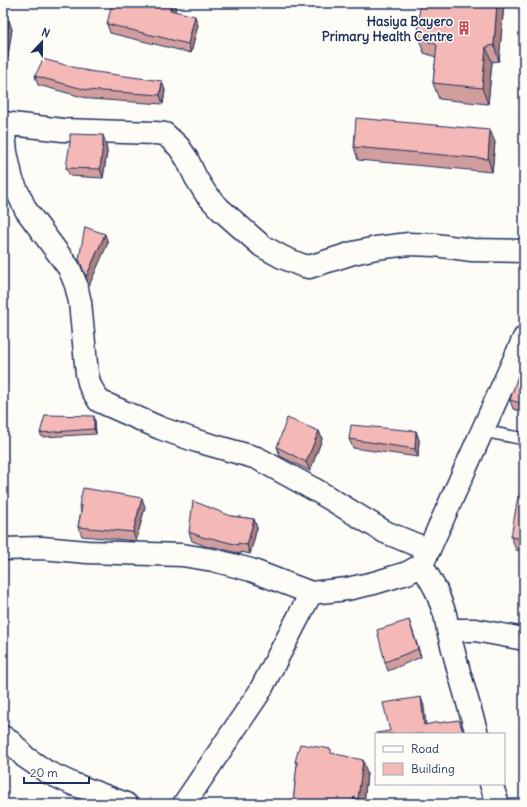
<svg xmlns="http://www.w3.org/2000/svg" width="527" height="807" font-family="Delius,sans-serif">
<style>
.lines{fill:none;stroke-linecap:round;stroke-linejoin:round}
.service-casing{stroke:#1b2f5e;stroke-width:14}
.minor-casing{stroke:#1b2f5e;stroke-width:25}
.service{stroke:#fdfcf7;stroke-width:11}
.minor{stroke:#fdfcf7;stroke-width:22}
.wall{fill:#d29e9d;stroke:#1b2f5e}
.shaded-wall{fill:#ab817f;stroke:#1b2f5e}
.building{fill:#f4b8b6;stroke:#1b2f5e}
.labels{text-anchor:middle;stroke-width:3;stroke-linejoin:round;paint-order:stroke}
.poi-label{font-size:13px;font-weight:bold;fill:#1b2f5e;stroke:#fdfcf7;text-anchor:end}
</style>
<rect width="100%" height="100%" fill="#fdfcf7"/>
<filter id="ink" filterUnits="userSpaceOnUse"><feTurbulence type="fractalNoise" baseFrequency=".025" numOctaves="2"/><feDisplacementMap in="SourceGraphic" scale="8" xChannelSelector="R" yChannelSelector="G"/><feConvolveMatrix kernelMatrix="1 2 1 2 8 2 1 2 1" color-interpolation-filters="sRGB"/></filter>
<g filter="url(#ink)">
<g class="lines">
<defs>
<path id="service" d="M 483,431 L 524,439"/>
<path id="minor" d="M 3,123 L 63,130 L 155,133 L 165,134 L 179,147 L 187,159 L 196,178 L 206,194 L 220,209 L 262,246 L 282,257 L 301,265 L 309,267 L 353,253 L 376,248 L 409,244 L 435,245 L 472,250 L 524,251
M 3,125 L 6,152 L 12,180 L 26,210 L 69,268 L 76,285 L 80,302 L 87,374 L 90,386 L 99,401 L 160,428 L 197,441 L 257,458 L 319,492 L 385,532 L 429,550
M 3,549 L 42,548 L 87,552 L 182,555 L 213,560 L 251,570 L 311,593 L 347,589 L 374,583 L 407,573 L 422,565
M 448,630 L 475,630 L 524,639
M 477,734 L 459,672 L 448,630 L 445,614 L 436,590 L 422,565 L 524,338
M 3,737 L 12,743 L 25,757 L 47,772 L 73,784 L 126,804
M 491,784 L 498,804
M 184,804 L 259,693 L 311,593"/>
</defs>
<use href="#service" class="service-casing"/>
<use href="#minor" class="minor-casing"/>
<use href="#service" class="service"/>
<use href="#minor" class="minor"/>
</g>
<path class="wall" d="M 504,3 L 499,61 L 492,62 L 488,104 L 439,99 L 433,83 L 436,57 L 424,53 L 418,37 Z
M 175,12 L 198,25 L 191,53 L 110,33 L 107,24 Z
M 3,19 L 12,29 L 7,62 L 3,61 Z
M 88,71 L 165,90 L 163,104 L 90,99 L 38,85 L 35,76 Z
M 495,142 L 492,172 L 358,160 L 354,147 Z
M 106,144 L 107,152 L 103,178 L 70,176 L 66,168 Z
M 524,371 L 524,412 L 513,409 L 510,400 Z
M 95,421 L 96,434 L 42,437 L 40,433 Z
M 319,431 L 322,439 L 310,471 L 280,456 L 277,447 Z
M 416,431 L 419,440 L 418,457 L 353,448 L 349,439 Z
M 524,497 L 524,551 L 516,550 L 511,537 Z
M 79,506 L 145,507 L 136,541 L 82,536 L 78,527 L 81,511 Z
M 231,516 L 254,519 L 257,528 L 250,554 L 241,552 L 241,554 L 215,547 L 208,547 L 192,541 L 189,532 Z
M 412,629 L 421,657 L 388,671 L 385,662 Z
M 333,754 L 367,773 L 364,804 L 293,804 L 297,765 L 295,762 Z"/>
<path class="shaded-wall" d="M 172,3 L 177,3 L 173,19 L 170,10 Z
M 497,3 L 504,3 L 499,61 L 494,45 Z
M 195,16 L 198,25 L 191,53 L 188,44 Z
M 9,20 L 12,29 L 7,62 L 4,53 Z
M 486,47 L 492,62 L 488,104 L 482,88 Z
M 162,81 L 165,90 L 163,104 L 160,95 Z
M 490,130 L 495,142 L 492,172 L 488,159 Z
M 103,135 L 106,144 L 107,152 L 103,178 L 100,169 Z
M 105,234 L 108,243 L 89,286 L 86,277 Z
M 94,416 L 95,421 L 96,434 L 94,429 Z
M 319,431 L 322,439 L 310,471 L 306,462 Z
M 416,431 L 419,440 L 418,457 L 415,449 Z
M 142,498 L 145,507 L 136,541 L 133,532 Z
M 254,519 L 257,528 L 250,554 L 247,545 Z
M 409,620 L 412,629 L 421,657 L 418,649 Z
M 421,697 L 424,706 L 427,734 L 424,725 Z
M 363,760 L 367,773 L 364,804 L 360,804 L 358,799 Z
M 354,797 L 356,804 L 353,804 L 352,802 Z"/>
<path class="building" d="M 112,3 L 172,3 L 170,10 L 195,16 L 188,44 L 107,24 Z
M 420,3 L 497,3 L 494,45 L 486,47 L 482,88 L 433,83 L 437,45 L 418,37 Z
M 3,19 L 9,20 L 4,53 L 3,53 Z
M 43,59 L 88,71 L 162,81 L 160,95 L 87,90 L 35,76 Z
M 356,118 L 490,130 L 488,159 L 354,147 Z
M 70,134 L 103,135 L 103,143 L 100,169 L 66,168 L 70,142 Z
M 85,227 L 105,234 L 86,277 L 79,259 Z
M 520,369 L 524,371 L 524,404 L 510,400 Z
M 45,415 L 94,416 L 94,429 L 40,433 Z
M 287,418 L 319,431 L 306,462 L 277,447 Z
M 351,425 L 416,431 L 415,449 L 349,439 Z
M 83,488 L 142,498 L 133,532 L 78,527 L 82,506 L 79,506 Z
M 518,496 L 524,497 L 524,539 L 511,537 Z
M 193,501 L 231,516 L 254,519 L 247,545 L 238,543 L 238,545 L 211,538 L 205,538 L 189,532 Z
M 409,620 L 418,649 L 385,662 L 377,630 Z
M 421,697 L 424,725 L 439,722 L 439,723 L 459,720 L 462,729 L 465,734 L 376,734 L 376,733 L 390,731 L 383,703 Z
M 300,744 L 331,749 L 331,753 L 363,760 L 358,799 L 354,797 L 352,802 L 349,801 L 348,804 L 340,803 L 340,804 L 293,804 L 297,762 L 295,762 Z"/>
</g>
<defs>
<symbol id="building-bare" viewBox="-9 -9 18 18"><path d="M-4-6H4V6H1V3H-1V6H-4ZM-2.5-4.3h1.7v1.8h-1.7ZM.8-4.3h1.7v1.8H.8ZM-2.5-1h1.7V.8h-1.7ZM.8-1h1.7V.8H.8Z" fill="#d1495b" stroke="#fdfcf7" stroke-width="2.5" paint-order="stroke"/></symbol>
</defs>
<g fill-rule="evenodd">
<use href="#building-bare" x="454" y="18" width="20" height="20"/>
</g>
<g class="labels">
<g class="poi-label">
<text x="453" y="26">Hasiya Bayero<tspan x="453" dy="15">Primary Health Centre</tspan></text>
</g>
</g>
<rect width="527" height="807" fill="none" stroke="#fdfcf7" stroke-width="16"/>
<rect x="8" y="8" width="511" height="791" fill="none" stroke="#1b2f5e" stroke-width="1.5" filter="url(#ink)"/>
<rect x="375" y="733" width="130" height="52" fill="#fdfcf7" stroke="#a3aaba"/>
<rect x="383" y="746" width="20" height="6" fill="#fdfcf7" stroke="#a3aaba"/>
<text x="411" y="753" font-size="12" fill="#1b2f5e">Road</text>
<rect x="383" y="763" width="20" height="12" fill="#f4b8b6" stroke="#a3aaba"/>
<text x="411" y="773" font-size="12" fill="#1b2f5e">Building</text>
<g transform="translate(42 42) rotate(22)" stroke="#fdfcf7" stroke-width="3" paint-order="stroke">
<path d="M0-3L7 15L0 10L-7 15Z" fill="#1b2f5e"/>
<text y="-6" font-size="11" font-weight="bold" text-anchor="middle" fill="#1b2f5e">N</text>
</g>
<path d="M24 777v6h65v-6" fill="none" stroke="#1b2f5e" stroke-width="2"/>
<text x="30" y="777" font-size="12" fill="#1b2f5e" stroke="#fdfcf7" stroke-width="3" paint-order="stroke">20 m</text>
</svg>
